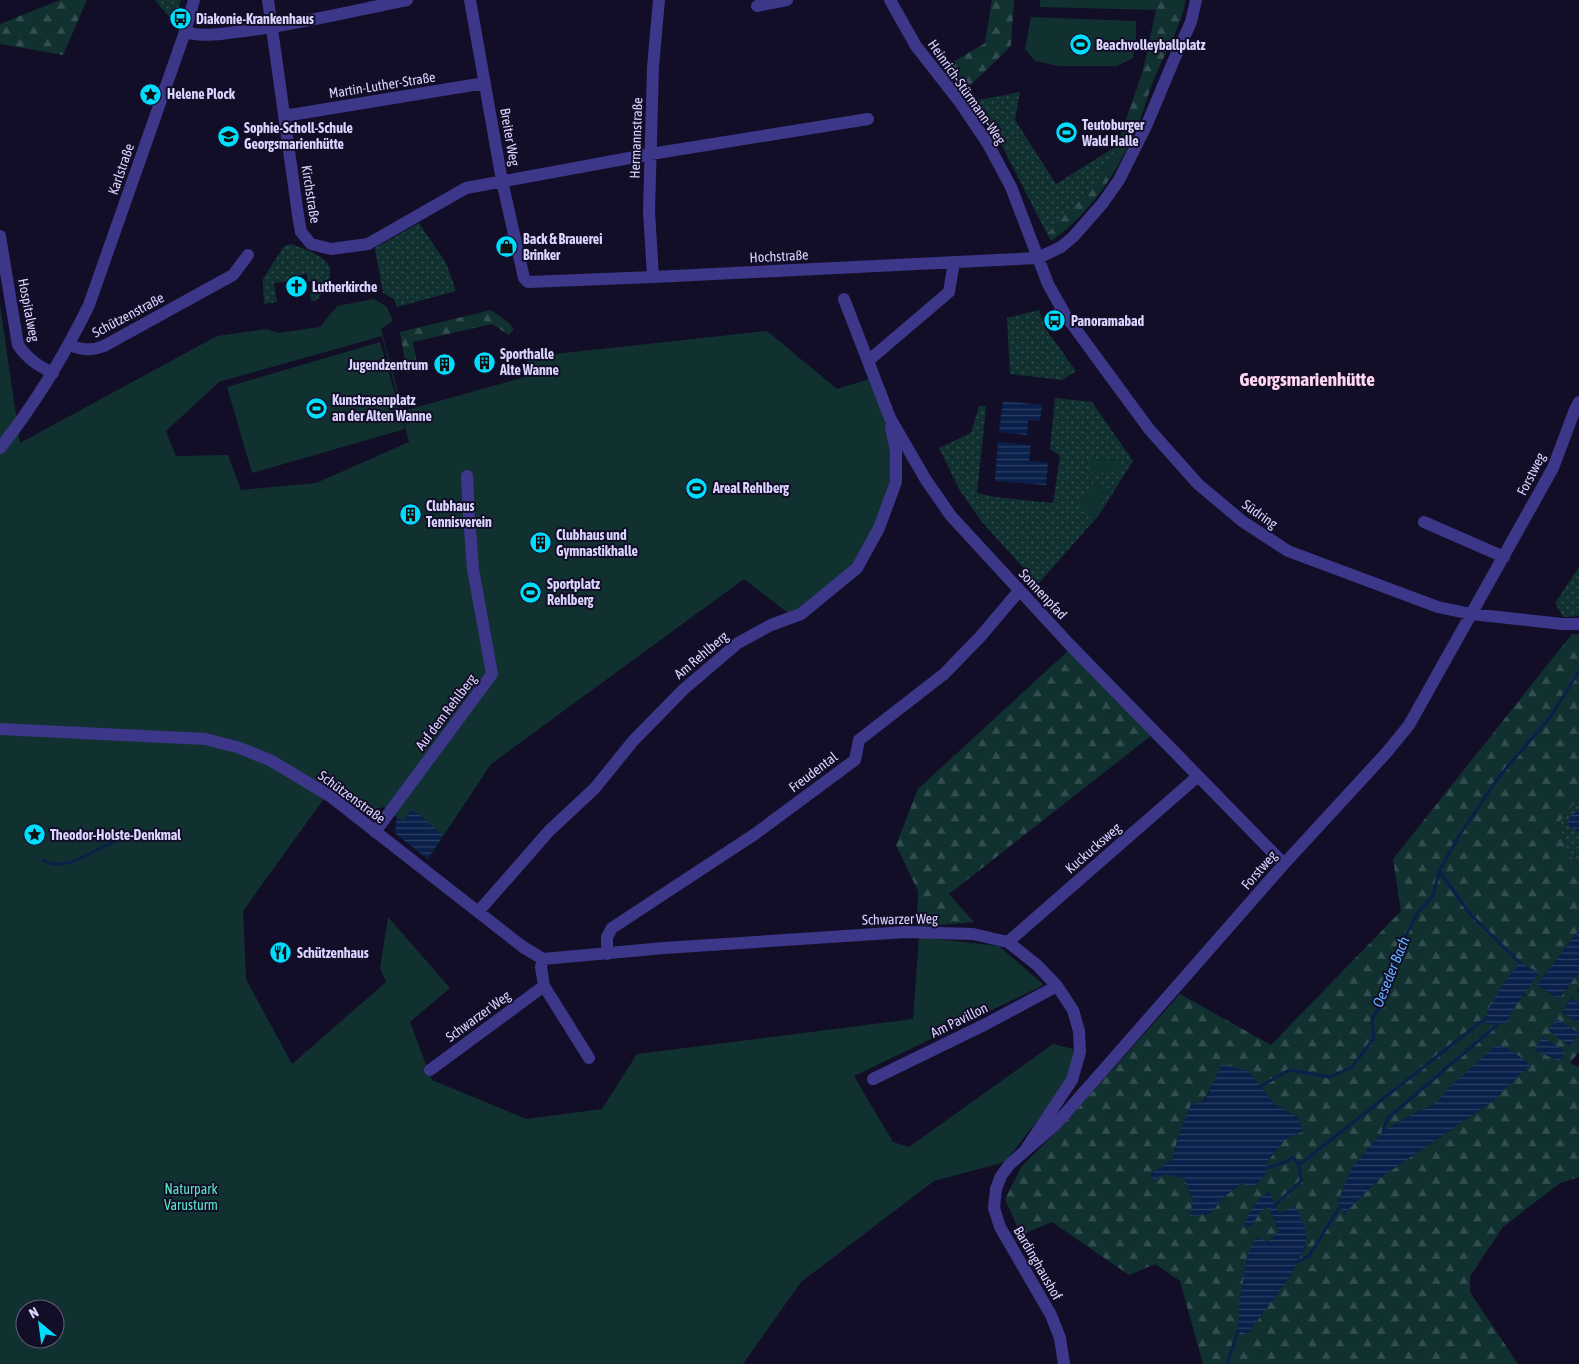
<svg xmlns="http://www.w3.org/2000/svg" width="1579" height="1364" font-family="'Asap Condensed',sans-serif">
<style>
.green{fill:url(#green-dots)}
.forest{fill:url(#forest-firs);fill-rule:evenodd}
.pitch{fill:#113131;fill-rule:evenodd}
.water{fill:url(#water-rules)}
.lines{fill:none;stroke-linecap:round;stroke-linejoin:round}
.stream{stroke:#0a204a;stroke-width:3}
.minor{stroke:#3c3788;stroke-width:12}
.labels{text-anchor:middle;stroke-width:4;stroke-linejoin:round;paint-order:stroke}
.poi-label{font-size:14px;font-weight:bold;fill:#dad4ff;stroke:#130e27;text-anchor:start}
.street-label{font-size:14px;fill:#dad4ff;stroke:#130e27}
.park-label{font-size:14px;fill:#5ae5c6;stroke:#130e27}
.water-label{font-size:15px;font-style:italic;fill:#62b2ff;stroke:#130e27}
.district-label{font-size:19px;font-weight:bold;fill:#ffd6ef;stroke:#130e27}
</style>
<defs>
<pattern id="green-dots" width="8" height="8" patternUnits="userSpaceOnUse" patternTransform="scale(1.25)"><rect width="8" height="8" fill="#113131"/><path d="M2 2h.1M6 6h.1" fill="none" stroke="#334e50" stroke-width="1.8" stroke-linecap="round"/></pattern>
<pattern id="forest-firs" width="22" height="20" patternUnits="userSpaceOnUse" patternTransform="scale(1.25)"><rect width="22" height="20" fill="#113131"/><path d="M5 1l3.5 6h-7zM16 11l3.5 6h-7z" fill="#334e50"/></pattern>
<pattern id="water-rules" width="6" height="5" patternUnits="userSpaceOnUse" patternTransform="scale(1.25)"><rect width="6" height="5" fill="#0a204a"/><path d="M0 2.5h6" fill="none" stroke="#2d4065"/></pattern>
</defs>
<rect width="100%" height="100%" fill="#130e27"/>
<path class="green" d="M 155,0 L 181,0 L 174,23 Z
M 1020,92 L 1015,120 L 1056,184 L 1117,146 L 1101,176 L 1047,234 L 1001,144 L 974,101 Z
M 419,223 L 446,263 L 456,291 L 397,307 L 394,299 L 383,293 L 375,248 Z
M 291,244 C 326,257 345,264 316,301 L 311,301 L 310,293 L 317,291 L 315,281 L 308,282 L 307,274 L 293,276 L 293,281 L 274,283 L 277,302 L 264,304 L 263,279 L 284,246 Z
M 1039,310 L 1045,328 L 1076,371 L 1062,380 L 1010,374 L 1007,318 Z
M 1055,398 L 1092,402 L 1133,461 L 1099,515 L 1038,584 L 982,522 L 959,489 L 939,448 L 971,433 L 979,406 L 986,406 L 977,493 L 995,497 L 1053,503 L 1060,456 L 1050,449 Z
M 1579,567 L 1579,616 L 1563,617 L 1555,603 Z
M 1579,797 L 1579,863 L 1569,856 L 1559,823 Z"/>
<path class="forest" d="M 60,0 L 87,0 L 63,55 L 0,44 L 0,24 Z
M 992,0 L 1014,0 L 1011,45 L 1005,52 L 959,96 L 943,68 L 985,43 Z
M 1157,0 L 1186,0 C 1180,30 1163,56 1152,84 C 1148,95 1145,106 1141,117 C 1123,164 1093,212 1051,241 L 1047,234 L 1101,176 L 1117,146 L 1143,70 L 1156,10 Z
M 491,310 L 509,323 L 514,329 L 509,335 L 492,324 L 413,342 L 418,370 L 407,373 L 400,332 Z
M 1572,634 L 1579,634 L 1579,797 L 1559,823 L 1569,856 L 1579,863 L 1579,930 L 1537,985 L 1559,999 L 1579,972 L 1579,989 L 1577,991 L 1579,993 L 1579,1004 L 1571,998 L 1562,1012 L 1579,1024 L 1579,1052 L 1570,1063 L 1579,1067 L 1579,1177 L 1560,1183 L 1503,1227 L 1470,1276 L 1470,1292 L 1518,1364 L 1203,1364 L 1180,1281 L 1155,1264 L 1129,1275 L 1052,1222 L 1021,1235 L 1005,1199 L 1022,1166 L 1060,1128 L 1180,994 L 1271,1045 L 1401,911 L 1393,859 ZM 1527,992 L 1513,1008 L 1507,1022 L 1487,1024 ZM 1222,1065 L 1248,1071 L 1274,1104 L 1297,1117 L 1303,1131 L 1285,1139 L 1267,1162 L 1223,1198 L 1210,1214 L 1193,1199 L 1184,1178 L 1165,1174 L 1172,1160 L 1180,1131 L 1191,1105 L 1204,1100 ZM 1494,1100 L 1380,1178 L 1344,1214 L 1338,1201 L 1352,1168 L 1383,1131 L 1419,1111 L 1437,1103 ZM 1269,1192 L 1279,1213 L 1305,1247 L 1283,1286 L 1247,1334 L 1238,1331 L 1242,1285 L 1268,1242 L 1279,1232 L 1269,1207 L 1260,1212 Z
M 1069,650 L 1152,735 L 949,894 L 974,922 L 917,927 L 918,891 L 896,845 L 918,789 Z"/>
<path class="pitch" d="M 1040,0 L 1157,0 L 1156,10 L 1040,7 Z
M 1031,17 L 1136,21 L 1136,40 L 1133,58 L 1117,66 L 1058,66 L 1035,61 L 1025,49 Z
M 374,299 L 387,307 L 393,321 L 381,329 L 403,411 L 529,376 L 527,357 L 767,331 L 837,389 L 870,379 L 890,418 L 896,482 L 857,568 L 792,616 L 744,579 L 491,764 L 428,859 L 395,833 L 397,817 L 384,807 L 368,812 L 345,793 L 323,800 L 243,911 L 246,979 L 292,1064 L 386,982 L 380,968 L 388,917 L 450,988 L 410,1022 L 432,1080 L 526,1119 L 602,1109 L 637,1054 L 913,1019 L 919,937 L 999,946 L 1044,985 L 854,1076 L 893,1142 L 909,1147 L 1053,1044 L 1077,1050 L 1069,1080 L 1005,1162 L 934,1181 L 801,1282 L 743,1364 L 0,1364 L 0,305 L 20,443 L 217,336 L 267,329 L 278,333 L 320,327 L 337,306 ZM 382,336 L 409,442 L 316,483 L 241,490 L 228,455 L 176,456 L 166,431 L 219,382 ZM 25,1309 L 55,1309 L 55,1339 L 25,1339 Z
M 380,342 L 405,429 L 252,473 L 227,387 Z
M 1118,459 L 1119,472 L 1092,473 L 1091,460 Z
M 1095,480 L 1111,490 L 1092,517 L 1078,505 Z"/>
<path class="water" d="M 1003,401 L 1042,405 L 1040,421 L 1028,420 L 1027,435 L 999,432 Z
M 998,442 L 1031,445 L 1029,461 L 1048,463 L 1046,485 L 995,481 Z
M 412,809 L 443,835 L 428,859 L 395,833 L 397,817 L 403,821 Z
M 1579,811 L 1579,832 L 1578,832 L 1567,824 L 1571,815 Z
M 1579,930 L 1579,972 L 1559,999 L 1537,985 Z
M 1520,963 L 1539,972 C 1529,989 1515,1004 1507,1022 L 1497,1025 L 1486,1024 L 1488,1009 L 1507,978 Z
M 1571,998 L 1579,1004 L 1579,1024 L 1562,1012 Z
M 1557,1019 L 1579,1033 L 1570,1046 L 1548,1030 Z
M 1543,1037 L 1566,1052 L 1559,1061 L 1534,1050 Z
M 1497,1044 L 1510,1049 L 1530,1065 L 1494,1100 L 1380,1178 L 1344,1214 L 1338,1201 L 1352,1168 L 1383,1131 L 1419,1111 L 1437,1103 L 1447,1090 Z
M 1222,1064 L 1248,1071 L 1274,1104 L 1297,1117 L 1303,1131 L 1285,1139 L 1267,1162 L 1266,1175 L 1252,1187 L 1241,1183 L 1223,1198 L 1210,1214 L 1190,1216 L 1193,1199 L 1184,1178 L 1165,1174 L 1154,1181 L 1150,1174 L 1172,1160 L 1180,1131 L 1191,1105 L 1205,1100 Z
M 1269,1192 L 1279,1213 L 1295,1206 C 1299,1214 1304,1223 1306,1231 C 1311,1258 1263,1312 1247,1334 L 1238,1331 L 1239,1306 L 1247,1256 L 1256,1237 L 1268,1242 L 1279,1231 L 1269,1207 L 1260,1212 L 1252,1226 L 1244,1227 C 1248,1212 1255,1200 1269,1192 Z"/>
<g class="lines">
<path class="stream" d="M 43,860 L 52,864 L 62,864 L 75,861 L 119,839 L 143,831
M 1520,963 L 1471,915 L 1439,871 L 1459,836 L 1498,778 L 1551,716 L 1579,671
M 1261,1086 L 1289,1070 L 1330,1077 L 1352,1067 L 1374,1038 L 1372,1020 L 1381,1002 L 1404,939 L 1418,912 L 1433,896 L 1439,871
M 1383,1131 L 1388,1118 L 1497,1025
M 1267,1168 L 1285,1162 L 1293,1157 L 1299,1165
M 1275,1205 L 1301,1181 L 1299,1165 L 1487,1017
M 1297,1262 L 1309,1256 L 1340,1206
M 1227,1364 L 1238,1331"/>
<path class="minor" d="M 268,0 L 298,215 L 301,232 L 311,244 L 331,249 L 368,244 L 466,188 L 651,154 L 868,119
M 470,0 L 502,181 L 524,278 L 528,282 L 653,277 L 1038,258 L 1061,247 L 1073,237 L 1102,204 L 1119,180 L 1147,124 L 1173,62 L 1191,22 L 1196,0
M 890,0 L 916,46 L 959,101 L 988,144 L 1011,187 L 1048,284 L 1066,316 L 1149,429 L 1198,484 L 1242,521 L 1288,551 L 1403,594 L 1438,607 L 1471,614 L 1562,624 L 1579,624
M 757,6 L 787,0
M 185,32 C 205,38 225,33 245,31 C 300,24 353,11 407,0
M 284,116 L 485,83
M 0,236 L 18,345 C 28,359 38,366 53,373
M 653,277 L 649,211 L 653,67 L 659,0
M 844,299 L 890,418 L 926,480 L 951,516 L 1070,645 L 1284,864
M 70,345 C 82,350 91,351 104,346 L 233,275 L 248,255
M 868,361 L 949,292 L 954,262
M 0,448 C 36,403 64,356 89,305 L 185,32 L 194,0
M 1424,522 L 1504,557
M 0,729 L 205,739 L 237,747 L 270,760 L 330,796 L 523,947 L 543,959 L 664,948 L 906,932 L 973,934 L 1008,942 L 1037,965 L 1057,986 L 1073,1010 L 1079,1031 L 1080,1052 L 1072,1080 L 1026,1149
M 375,832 L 492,674 L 473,569 L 469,517 L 467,476
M 478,912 L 549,831 L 595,788 L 633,741 L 684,689 L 738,643 L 771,625 L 801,614 L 857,568 L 879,528 L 896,482 L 896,451 L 891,427
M 1008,942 L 1197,777
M 607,954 L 607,937 L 612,928 L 755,834 L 855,760 L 859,740 L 944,674 L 980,637 L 1019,591
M 543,959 L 541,967 L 544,986 L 589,1058
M 430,1070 L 544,986
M 873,1079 L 986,1024 L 1057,986
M 1064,1364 L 1060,1338 L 1051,1315 L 1000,1227 L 994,1208 L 996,1189 L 1001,1176 L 1010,1164 L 1056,1124 L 1284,864 L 1387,752 L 1409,725 L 1553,468 L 1574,412 L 1579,402"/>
</g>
<defs>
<symbol id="bus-disc" viewBox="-11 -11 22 22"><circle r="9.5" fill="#00deff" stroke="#130e27"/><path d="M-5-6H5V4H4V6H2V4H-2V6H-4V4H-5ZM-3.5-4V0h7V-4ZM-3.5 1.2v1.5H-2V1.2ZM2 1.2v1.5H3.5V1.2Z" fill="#111"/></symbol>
<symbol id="stadium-disc" viewBox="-11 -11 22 22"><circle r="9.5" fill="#00deff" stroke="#130e27"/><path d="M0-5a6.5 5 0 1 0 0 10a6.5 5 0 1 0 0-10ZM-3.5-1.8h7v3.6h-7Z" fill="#111"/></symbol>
<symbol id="sight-disc" viewBox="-11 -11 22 22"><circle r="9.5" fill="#00deff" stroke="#130e27"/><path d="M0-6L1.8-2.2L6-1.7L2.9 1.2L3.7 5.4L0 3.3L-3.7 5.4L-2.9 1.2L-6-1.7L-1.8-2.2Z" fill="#111"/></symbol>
<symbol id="school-disc" viewBox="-11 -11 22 22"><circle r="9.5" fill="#00deff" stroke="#130e27"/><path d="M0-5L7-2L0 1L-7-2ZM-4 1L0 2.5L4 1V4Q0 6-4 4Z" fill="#111"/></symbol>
<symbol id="shop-disc" viewBox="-11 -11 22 22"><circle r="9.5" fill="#00deff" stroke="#130e27"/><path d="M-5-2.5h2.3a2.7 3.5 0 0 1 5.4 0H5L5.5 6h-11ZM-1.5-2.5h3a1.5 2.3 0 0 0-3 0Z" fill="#111"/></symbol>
<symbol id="church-disc" viewBox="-11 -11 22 22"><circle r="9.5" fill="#00deff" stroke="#130e27"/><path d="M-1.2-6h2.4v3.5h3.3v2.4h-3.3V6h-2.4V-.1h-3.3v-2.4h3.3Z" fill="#111"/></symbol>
<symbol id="building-disc" viewBox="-11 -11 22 22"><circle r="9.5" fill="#00deff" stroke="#130e27"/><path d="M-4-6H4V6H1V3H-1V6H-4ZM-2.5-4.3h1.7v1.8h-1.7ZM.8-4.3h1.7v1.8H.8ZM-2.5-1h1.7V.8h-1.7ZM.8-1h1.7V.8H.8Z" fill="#111"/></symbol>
<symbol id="restaurant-disc" viewBox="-11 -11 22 22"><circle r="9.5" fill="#00deff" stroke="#130e27"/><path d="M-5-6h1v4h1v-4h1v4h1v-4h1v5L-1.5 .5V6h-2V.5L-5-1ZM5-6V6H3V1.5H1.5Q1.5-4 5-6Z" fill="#111"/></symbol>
</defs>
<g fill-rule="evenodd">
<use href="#bus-disc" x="168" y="6" width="25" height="25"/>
<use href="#stadium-disc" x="1068" y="32" width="25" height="25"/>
<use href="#sight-disc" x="138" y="82" width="25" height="25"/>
<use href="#stadium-disc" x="1054" y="120" width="25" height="25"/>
<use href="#school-disc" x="216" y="124" width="25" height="25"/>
<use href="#shop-disc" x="494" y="234" width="25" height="25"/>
<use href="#church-disc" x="284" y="274" width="25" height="25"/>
<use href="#bus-disc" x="1042" y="308" width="25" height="25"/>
<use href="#building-disc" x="472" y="350" width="25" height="25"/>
<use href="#building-disc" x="432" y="352" width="25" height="25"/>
<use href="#stadium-disc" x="304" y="396" width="25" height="25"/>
<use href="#stadium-disc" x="684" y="476" width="25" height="25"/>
<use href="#building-disc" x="398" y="502" width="25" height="25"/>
<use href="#building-disc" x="528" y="530" width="25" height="25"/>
<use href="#stadium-disc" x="518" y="580" width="25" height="25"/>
<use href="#sight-disc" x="22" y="822" width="25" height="25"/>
<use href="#restaurant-disc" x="268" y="940" width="25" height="25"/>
</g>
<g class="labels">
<g class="poi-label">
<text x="196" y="24">Diakonie-Krankenhaus</text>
<text x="1096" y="50">Beachvolleyballplatz</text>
<text x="167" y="99">Helene Plock</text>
<text x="1082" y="130">Teutoburger<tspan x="1082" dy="16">Wald Halle</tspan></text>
<text x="244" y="133">Sophie-Scholl-Schule<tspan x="244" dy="16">Georgsmarienhütte</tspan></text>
<text x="523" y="244">Back &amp; Brauerei<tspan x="523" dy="16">Brinker</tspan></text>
<text x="312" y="292">Lutherkirche</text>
<text x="1071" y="326">Panoramabad</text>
<text x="500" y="359">Sporthalle<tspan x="500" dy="16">Alte Wanne</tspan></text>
<text x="428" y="370" text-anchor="end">Jugendzentrum</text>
<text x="332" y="405">Kunstrasenplatz<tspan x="332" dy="16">an der Alten Wanne</tspan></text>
<text x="713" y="493">Areal Rehlberg</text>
<text x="426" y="511">Clubhaus<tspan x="426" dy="16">Tennisverein</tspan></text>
<text x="556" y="540">Clubhaus und<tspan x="556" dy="16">Gymnastikhalle</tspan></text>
<text x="547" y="589">Sportplatz<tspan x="547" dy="16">Rehlberg</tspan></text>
<text x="50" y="840">Theodor-Holste-Denkmal</text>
<text x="297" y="958">Schützenhaus</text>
</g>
<g class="street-label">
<text transform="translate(382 85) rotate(-9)" y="5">Martin-Luther-Straße</text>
<text transform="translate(967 92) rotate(55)" y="5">Heinrich-Stürmann-Weg</text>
<text transform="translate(510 137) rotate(80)" y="5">Breiter Weg</text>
<text transform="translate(636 138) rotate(-88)" y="5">Hermannstraße</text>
<text transform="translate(121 169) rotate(-71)" y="5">Karlstraße</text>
<text transform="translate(311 194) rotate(81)" y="5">Kirchstraße</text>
<text transform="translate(779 256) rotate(-3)" y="5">Hochstraße</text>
<text transform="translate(29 310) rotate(79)" y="5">Hospitalweg</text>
<text transform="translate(128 315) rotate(-28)" y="5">Schützenstraße</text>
<text transform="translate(1531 474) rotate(-63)" y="5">Forstweg</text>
<text transform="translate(1260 514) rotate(35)" y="5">Südring</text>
<text transform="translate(1043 594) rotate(47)" y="5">Sonnenpfad</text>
<text transform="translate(701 655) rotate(-40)" y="5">Am Rehlberg</text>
<text transform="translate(446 712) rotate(-53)" y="5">Auf dem Rehlberg</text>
<text transform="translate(813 772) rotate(-37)" y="5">Freudental</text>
<text transform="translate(352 797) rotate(36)" y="5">Schützenstraße</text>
<text transform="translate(1093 848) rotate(-41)" y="5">Kuckucksweg</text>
<text transform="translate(1259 870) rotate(-49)" y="5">Forstweg</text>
<text transform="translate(900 919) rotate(-1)" y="5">Schwarzer Weg</text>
<text transform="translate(478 1016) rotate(-36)" y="5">Schwarzer Weg</text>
<text transform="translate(959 1020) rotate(-26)" y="5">Am Pavillon</text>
<text transform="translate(1038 1263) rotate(60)" y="5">Bardinghaushof</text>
</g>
<g class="park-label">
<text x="191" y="1194">Naturpark<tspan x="191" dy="16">Varusturm</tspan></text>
</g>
<g class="water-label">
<text transform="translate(1391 972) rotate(-68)" y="5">Oeseder Bach</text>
</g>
<g class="district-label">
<text x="1307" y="386">Georgsmarienhütte</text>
</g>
</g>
<g transform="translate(40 1324) rotate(331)"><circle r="24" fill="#130e27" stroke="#635d7d"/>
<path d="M0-4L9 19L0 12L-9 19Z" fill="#00deff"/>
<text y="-8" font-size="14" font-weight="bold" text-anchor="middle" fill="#dad4ff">N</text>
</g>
</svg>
